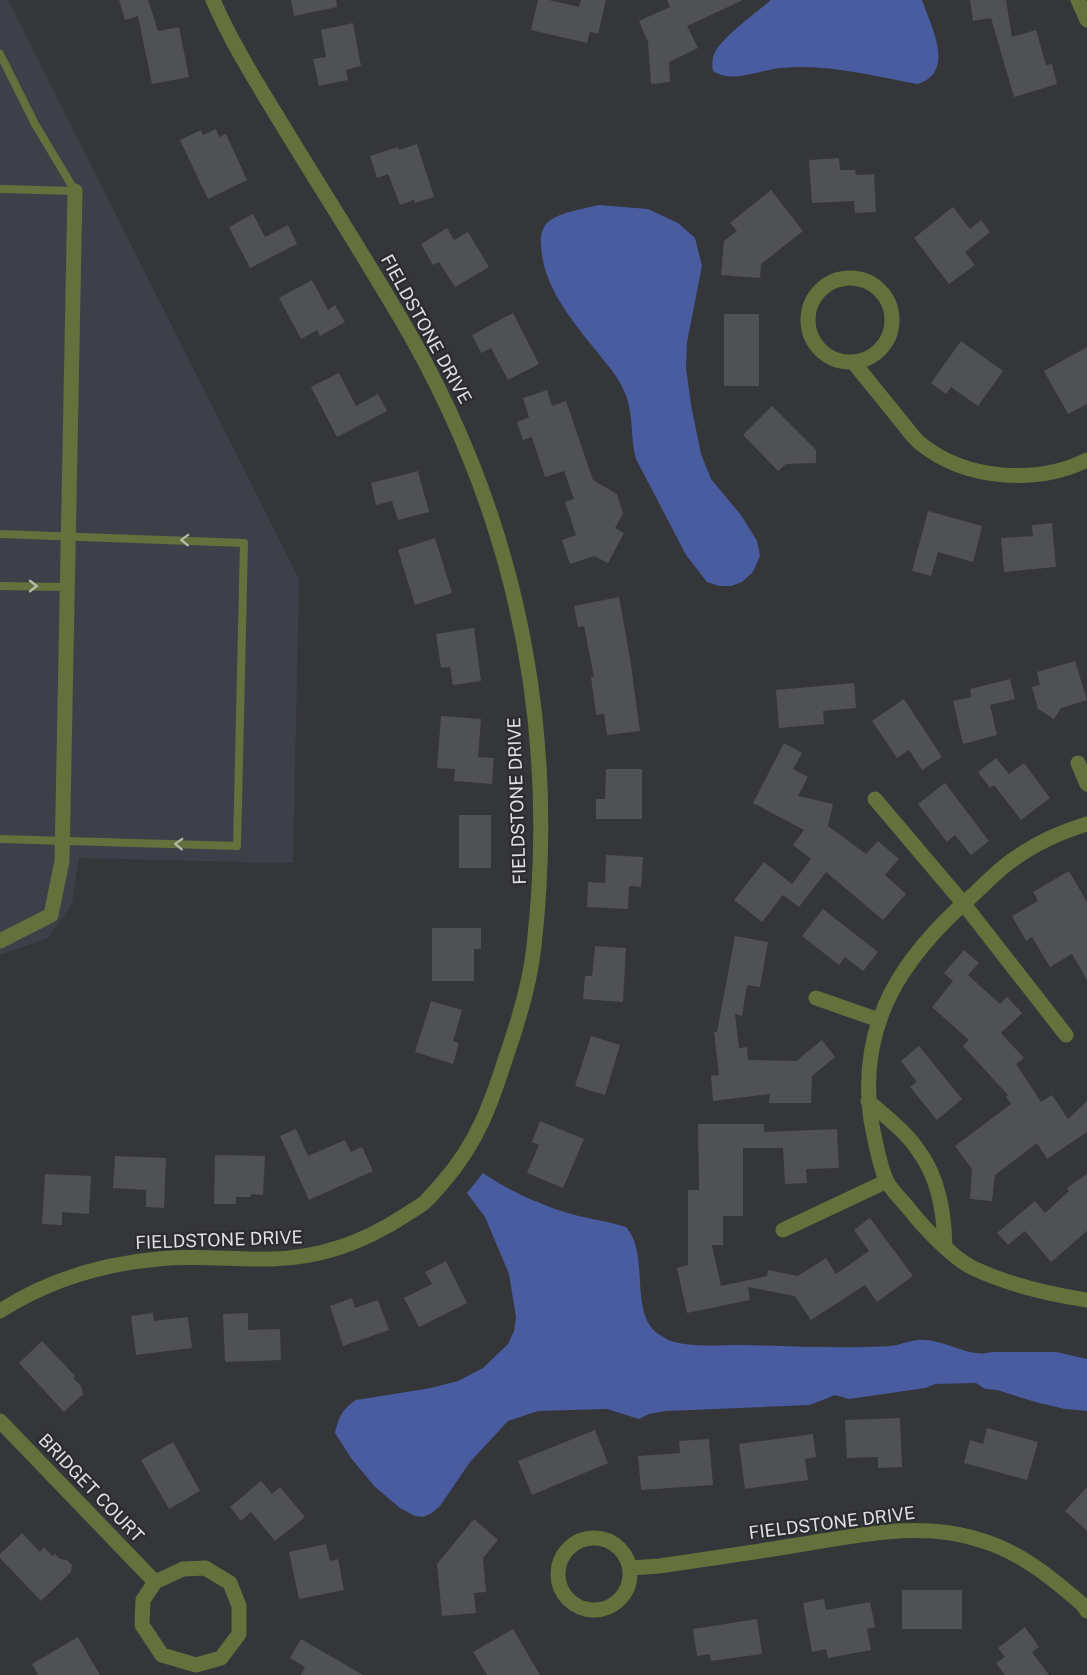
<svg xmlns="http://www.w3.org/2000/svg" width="1087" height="1675" font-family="'Public Sans',sans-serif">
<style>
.built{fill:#3d4049}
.water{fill:#485c9f}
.building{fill:#505154}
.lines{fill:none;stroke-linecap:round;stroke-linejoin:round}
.service{stroke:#64713c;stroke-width:8}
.minor{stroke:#64713c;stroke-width:15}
.oneway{stroke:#b5b9a8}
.labels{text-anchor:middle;stroke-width:4.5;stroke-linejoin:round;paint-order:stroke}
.street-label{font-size:18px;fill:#e0e0e2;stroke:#2b2c2f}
</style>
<rect width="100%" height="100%" fill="#353639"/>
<path class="built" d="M 0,0 L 8,0 L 299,579 L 293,863 L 79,858 L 72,904 L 48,938 L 3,954 L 0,954 Z"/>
<path class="water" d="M 771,0 L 922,0 C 931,27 956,71 918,84 C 873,76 827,63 780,68 C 760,70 732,84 713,71 C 712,65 712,58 715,52 C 725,35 756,13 771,0 Z
M 599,205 L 648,209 L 678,223 L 695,238 L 702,266 L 687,342 L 686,368 L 691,405 L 701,454 L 711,479 L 741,515 L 757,541 L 760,556 L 753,572 L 742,582 L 731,586 L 719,586 L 707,582 L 686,555 L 636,459 C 630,437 634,411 624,391 C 618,376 607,365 598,353 C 573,322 542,286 541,244 C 540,238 542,228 547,223 C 559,212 583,209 599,205 Z
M 483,1173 C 509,1191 541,1205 571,1214 C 589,1219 608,1221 626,1227 C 650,1254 629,1311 657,1333 C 660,1335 665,1338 668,1340 C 690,1348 718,1345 741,1345 C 791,1346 841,1349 891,1346 C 900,1345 908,1341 917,1340 C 943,1337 967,1359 992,1352 L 1056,1352 L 1087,1359 L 1087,1411 L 1065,1409 L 1039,1403 L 997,1390 L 985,1389 L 976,1383 L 935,1384 L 925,1388 L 849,1399 L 835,1395 L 810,1405 L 666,1411 L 649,1414 L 639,1419 L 607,1409 L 538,1411 L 508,1421 L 470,1462 L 440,1506 L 432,1513 L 423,1517 L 415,1516 L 400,1508 L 375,1487 L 351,1458 L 335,1433 C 339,1417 342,1409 356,1400 L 431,1388 L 458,1381 L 483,1368 L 508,1344 L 514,1331 L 516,1317 L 509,1274 L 485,1217 L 467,1193 Z"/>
<path class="building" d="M 119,0 L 148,0 L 158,31 L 179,27 L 189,77 L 152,84 L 138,16 L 125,20 Z
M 291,0 L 336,0 L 337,7 L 294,16 Z
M 538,0 L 549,0 L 579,7 L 581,0 L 606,0 L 598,34 L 590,32 L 587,43 L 531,30 Z
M 667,0 L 743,0 L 687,26 L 698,48 L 669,62 L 670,82 L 651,84 L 648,42 L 639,21 L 670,7 Z
M 970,0 L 1006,0 L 1012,37 L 1036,30 L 1046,65 L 1052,64 L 1057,84 L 1014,97 L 991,18 L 973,21 Z
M 353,23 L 361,66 L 346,70 L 348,80 L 319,86 L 313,59 L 326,57 L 321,30 Z
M 216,129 L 219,137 L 226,134 L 247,180 L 208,199 L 180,140 L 201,130 L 203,135 Z
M 417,144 L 434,197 L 415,203 L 414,200 L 400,205 L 388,174 L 377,178 L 370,156 L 398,147 L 399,150 Z
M 839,158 L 840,170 L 855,170 L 856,175 L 874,174 L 876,212 L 855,213 L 854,201 L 812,203 L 809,160 Z
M 771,190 L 803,231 L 761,264 L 760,278 L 721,275 L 724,241 L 737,231 L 730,223 Z
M 953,207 L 970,229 L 981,220 L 990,232 L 965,252 L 975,265 L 949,284 L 914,238 Z
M 253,214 L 265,237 L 288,225 L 297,244 L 250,268 L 229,227 Z
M 447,228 L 454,240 L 468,232 L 489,267 L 455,287 L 439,262 L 433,265 L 421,244 Z
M 312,280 L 328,310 L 335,305 L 345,322 L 320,336 L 317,330 L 301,339 L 279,298 Z
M 513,313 L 539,364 L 508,380 L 491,348 L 481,353 L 472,335 Z
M 724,314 L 759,314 L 759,386 L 724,386 Z
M 961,341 L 1003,371 L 978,406 L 951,387 L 946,394 L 931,383 Z
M 1087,347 L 1087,404 L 1068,414 L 1044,371 Z
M 339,373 L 356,406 L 378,394 L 387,411 L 337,437 L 311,387 Z
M 547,390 L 552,406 L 566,401 L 593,480 L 617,494 L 623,514 L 615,528 L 624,533 L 608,563 L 594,556 L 570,564 L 562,540 L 576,535 L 565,502 L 574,499 L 564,471 L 545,477 L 532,437 L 523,440 L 517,422 L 529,417 L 523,398 Z
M 772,406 L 816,450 L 816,463 L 786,464 L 778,471 L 743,435 Z
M 418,471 L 429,512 L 398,520 L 392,501 L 376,505 L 371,483 Z
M 928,511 L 982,526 L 973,562 L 938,552 L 931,576 L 912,571 Z
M 1052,523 L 1056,567 L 1004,572 L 1001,538 L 1033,536 L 1032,525 Z
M 435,538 L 452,593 L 415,605 L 398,550 Z
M 619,597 L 630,658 L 640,731 L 607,735 L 604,714 L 596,715 L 591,677 L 594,677 L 584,626 L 578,627 L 574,606 Z
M 474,628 L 481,681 L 453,685 L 450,667 L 441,668 L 436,634 Z
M 1075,661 L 1087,700 L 1061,708 L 1054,719 L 1038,709 L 1032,687 L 1040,685 L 1037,672 Z
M 1010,679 L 1015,699 L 990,705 L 997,735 L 963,744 L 953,701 L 971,697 L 970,689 Z
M 854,683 L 856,708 L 823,711 L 824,724 L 779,728 L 776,690 Z
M 904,699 L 942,757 L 922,770 L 909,750 L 897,758 L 872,721 Z
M 441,716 L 481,719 L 478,757 L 494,758 L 492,784 L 454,781 L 455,769 L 437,768 Z
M 784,743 L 802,753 L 793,769 L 808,777 L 798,796 L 833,804 L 828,826 L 866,854 L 878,841 L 899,859 L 885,875 L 906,894 L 883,920 L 826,872 L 799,907 L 783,895 L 762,922 L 734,900 L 764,862 L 792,884 L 811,859 L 793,845 L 804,830 L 753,803 Z
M 996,758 L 1009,774 L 1024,763 L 1050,798 L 1021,820 L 994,785 L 990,788 L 978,772 Z
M 606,769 L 642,769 L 642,819 L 596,819 L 596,799 L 605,799 Z
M 945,783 L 989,841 L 971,855 L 955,835 L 947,842 L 918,804 Z
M 459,815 L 491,815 L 491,868 L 459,868 Z
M 606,855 L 643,857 L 641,887 L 629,886 L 628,909 L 587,907 L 588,882 L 605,883 Z
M 1069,871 L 1087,902 L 1087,980 L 1072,954 L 1050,967 L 1032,937 L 1026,941 L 1012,916 L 1038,901 L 1033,892 Z
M 823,909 L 878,952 L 863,971 L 845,957 L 839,965 L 802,936 Z
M 432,928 L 481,928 L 481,949 L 474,949 L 474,981 L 432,981 Z
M 735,936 L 768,942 L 760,987 L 747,985 L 742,1016 L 735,1014 L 739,1048 L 747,1047 L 748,1060 L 796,1061 L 822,1040 L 835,1057 L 812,1076 L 811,1103 L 769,1103 L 770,1094 L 713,1101 L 711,1076 L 719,1075 L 714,1032 L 717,1032 Z
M 595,946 L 626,948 L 623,1002 L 583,999 L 585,976 L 592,976 Z
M 964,950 L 979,963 L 968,975 L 1000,1004 L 1007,997 L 1022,1013 L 1001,1033 L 1024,1058 L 1016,1064 L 1041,1102 L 1052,1095 L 1068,1119 L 1087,1101 L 1087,1132 L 1047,1159 L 1037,1143 L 995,1175 L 992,1201 L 970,1199 L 972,1169 L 955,1146 L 1011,1104 L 1006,1097 L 1008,1095 L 963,1046 L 969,1040 L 932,1007 L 953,981 L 944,973 Z
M 431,1001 L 462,1010 L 453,1041 L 459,1043 L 453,1064 L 415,1052 Z
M 591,1036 L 620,1045 L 605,1095 L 575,1086 Z
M 919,1046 L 962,1099 L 937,1120 L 910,1087 L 917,1082 L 901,1061 Z
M 540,1121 L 584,1139 L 563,1188 L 527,1173 L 539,1145 L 532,1142 Z
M 698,1124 L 764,1124 L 764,1132 L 837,1129 L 839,1168 L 806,1169 L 807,1183 L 785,1184 L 783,1148 L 743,1148 L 743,1216 L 723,1216 L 723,1245 L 712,1245 L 721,1286 L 767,1276 L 768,1270 L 798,1276 L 826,1258 L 836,1274 L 869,1251 L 854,1230 L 870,1218 L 913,1276 L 877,1302 L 865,1285 L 811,1320 L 795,1296 L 748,1287 L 750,1300 L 687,1313 L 677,1268 L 688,1265 L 688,1190 L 699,1190 Z
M 296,1129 L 308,1156 L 345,1140 L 351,1152 L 362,1147 L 373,1171 L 309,1200 L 280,1136 Z
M 215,1155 L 265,1156 L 263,1195 L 251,1194 L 251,1197 L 236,1197 L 236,1204 L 214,1204 Z
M 115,1156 L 166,1158 L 164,1208 L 146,1207 L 146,1190 L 113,1188 Z
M 45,1174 L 91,1176 L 89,1214 L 62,1212 L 62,1225 L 42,1224 Z
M 1087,1174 L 1087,1231 L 1051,1262 L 1025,1231 L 1008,1245 L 997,1233 L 1035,1201 L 1045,1213 L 1069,1191 L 1067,1188 Z
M 446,1261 L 467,1303 L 419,1327 L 404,1298 L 432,1284 L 425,1272 Z
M 352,1298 L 355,1308 L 378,1300 L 389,1330 L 343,1346 L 330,1306 Z
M 153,1313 L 154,1321 L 188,1317 L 192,1348 L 136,1355 L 131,1316 Z
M 248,1313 L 248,1330 L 280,1329 L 281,1360 L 225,1362 L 223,1314 Z
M 42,1341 L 75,1376 L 73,1378 L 81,1386 L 83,1394 L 64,1412 L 19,1363 Z
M 900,1418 L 902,1467 L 878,1468 L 878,1457 L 847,1458 L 845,1420 Z
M 987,1428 L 1038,1442 L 1027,1480 L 964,1463 L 970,1440 L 983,1444 Z
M 595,1430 L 608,1463 L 532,1495 L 518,1461 Z
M 813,1434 L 816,1457 L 805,1459 L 808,1480 L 745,1489 L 739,1444 Z
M 709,1439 L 713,1485 L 641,1490 L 638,1456 L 680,1453 L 679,1441 Z
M 173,1442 L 200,1491 L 169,1509 L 141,1460 Z
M 261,1481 L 272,1494 L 280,1487 L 305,1517 L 275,1541 L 251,1512 L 241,1521 L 230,1507 Z
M 1087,1487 L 1087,1531 L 1065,1511 Z
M 474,1519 L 498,1540 L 483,1558 L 486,1592 L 474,1593 L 476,1613 L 442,1616 L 437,1564 Z
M 22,1533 L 40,1552 L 44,1547 L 52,1556 L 55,1554 L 60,1559 L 67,1560 L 72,1565 L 71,1572 L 41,1601 L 0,1558 L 0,1554 Z
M 326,1544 L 330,1561 L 338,1559 L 344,1590 L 299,1599 L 289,1552 Z
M 902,1590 L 962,1590 L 962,1629 L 902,1629 Z
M 824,1599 L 826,1610 L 870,1602 L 875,1627 L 867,1629 L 871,1650 L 828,1658 L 826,1649 L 812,1652 L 803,1603 Z
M 757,1619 L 762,1654 L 711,1661 L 710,1654 L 697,1656 L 693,1629 Z
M 1025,1627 L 1039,1647 L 1032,1652 L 1049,1675 L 1005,1675 L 996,1663 L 1005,1657 L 998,1648 Z
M 513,1629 L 540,1675 L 487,1675 L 473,1652 Z
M 78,1637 L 100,1675 L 38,1675 L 32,1664 Z
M 301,1639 L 363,1675 L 301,1675 L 305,1667 L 290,1658 Z"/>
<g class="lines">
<path class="service" d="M 0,54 L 35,124 L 75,191
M 0,189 L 75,191
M 0,534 L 244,543 L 237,846 L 0,839
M 0,586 L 67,587"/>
<path class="minor" d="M 1078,0 L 1087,20
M808 320a42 42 0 1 1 84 0a42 42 0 1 1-84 0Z
M 854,363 C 869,382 885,401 900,420 C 907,428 913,438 921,444 C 966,480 1037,485 1087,460
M 1078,763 L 1087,784
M 875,799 L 963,903 L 1066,1035
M 1087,824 C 1061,832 1036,843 1014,859 C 999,869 986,883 973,895 C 903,956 857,1023 871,1120 C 874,1136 880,1168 887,1182 C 893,1192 903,1201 910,1210 C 923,1227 954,1259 973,1268 C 1009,1285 1048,1294 1087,1300
M 0,941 L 51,915 L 62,861 L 75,191
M 816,998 L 879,1020
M 868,1101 C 885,1116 905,1131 918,1150 C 939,1178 944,1213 945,1247
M 783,1230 L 887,1181
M 0,1311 C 47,1281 102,1264 158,1259 C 196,1255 234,1260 272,1259 C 321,1258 364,1242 404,1216 C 411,1211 420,1207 426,1201 C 432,1195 438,1188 444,1181 C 477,1143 491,1104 506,1057 C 519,1020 530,984 534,946 C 559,722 515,513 401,319 C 364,256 324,193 286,131 C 260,88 233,46 213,0
M 0,1421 L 155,1582
M558 1574a36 36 0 1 1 72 0a36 36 0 1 1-72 0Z
M 205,1568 L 230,1583 L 239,1606 L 239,1634 L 221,1658 L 196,1665 L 162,1655 L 142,1625 L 143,1600 L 155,1582 L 183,1569 Z
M 631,1568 L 659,1566 C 707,1559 755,1552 804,1544 C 862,1535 922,1521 980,1540 C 1021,1552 1052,1578 1083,1605 L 1087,1611"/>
</g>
<defs><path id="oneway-chevron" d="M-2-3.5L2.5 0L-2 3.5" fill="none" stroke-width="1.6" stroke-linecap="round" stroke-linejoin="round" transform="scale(1.5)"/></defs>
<g class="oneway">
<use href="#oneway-chevron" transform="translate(185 540) rotate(-178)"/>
<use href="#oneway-chevron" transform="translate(33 586)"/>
<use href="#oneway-chevron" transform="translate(179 844) rotate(-178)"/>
</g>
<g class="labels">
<g class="street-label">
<text transform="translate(426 329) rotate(61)" y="6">FIELDSTONE DRIVE</text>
<text transform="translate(517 801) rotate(-92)" y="6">FIELDSTONE DRIVE</text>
<text transform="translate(219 1240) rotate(-2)" y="6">FIELDSTONE DRIVE</text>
<text transform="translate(91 1488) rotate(46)" y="6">BRIDGET COURT</text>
<text transform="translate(832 1523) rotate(-7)" y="6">FIELDSTONE DRIVE</text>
</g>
</g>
</svg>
